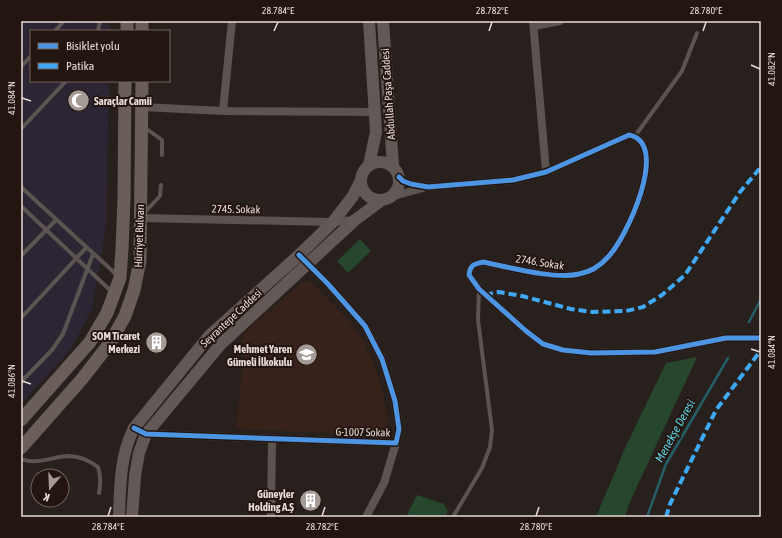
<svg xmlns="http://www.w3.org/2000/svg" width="782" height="538" font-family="'Asap Condensed',sans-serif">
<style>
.built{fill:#36221a}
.industrial{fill:#2c2533}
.green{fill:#26472e}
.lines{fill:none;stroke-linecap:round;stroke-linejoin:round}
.stream{stroke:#255e67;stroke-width:2.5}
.service{stroke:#5b5451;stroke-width:4}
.minor{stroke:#5b5451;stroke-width:8}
.secondary{stroke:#625956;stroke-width:12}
.primary{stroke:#695e59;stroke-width:13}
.quiet{stroke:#3fa9f5;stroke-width:4;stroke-dasharray:8 4;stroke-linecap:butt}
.cycleway-casing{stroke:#23150f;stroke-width:8}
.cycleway{stroke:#4d94e3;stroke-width:5}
.ticks{fill:none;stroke:#e6dbd7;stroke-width:1.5}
.labels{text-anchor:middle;stroke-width:4;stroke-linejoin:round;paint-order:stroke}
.street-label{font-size:11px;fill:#e6dbd7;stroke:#23150f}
.poi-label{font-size:11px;font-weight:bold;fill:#e6dbd7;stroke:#23150f;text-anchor:end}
.water-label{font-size:12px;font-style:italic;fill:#5dd8eb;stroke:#23150f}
.neatline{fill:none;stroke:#e6dbd7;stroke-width:1.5}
.ticks-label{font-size:10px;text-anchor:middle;fill:#e6dbd7}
</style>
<rect width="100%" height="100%" fill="#28201d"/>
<path class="built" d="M 310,281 L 351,323 L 364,342 L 372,360 L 383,392 L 389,431 L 380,435 L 236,429 L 244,351 L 242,340 L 243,334 L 301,283 Z"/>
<path class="industrial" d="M 21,21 L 110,21 L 110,31 L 31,31 L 31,81 L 109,81 L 106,228 L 92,308 L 71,349 L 21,404 Z"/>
<path class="green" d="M 360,239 L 371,251 L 348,273 L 337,261 Z
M 697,357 L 628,506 L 625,517 L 596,517 L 626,446 L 666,363 Z
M 417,495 L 444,504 L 448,511 L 445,517 L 406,517 Z"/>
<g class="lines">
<path class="stream" d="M 749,322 L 761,299
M 647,517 L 666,464 L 728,358"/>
<path class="service" d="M 55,31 L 64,21
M 98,31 L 100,21
M 21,67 L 31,56
M 144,127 L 162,140 L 162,155
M 21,129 L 66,81
M 635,136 L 682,71 L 697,33
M 21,187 L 118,276
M 21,206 L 112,292
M 144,213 L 160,196 L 161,185
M 21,256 L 56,220
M 21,318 L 86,248
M 21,382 L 52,350 L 63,334 L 93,254
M 21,459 C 37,465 52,457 68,456 C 79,456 90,461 98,467 C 101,476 101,483 99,493
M 453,517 L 482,468 L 490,447 L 492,430 L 478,320 L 479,289"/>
<path class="minor" d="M 232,21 L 223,111 L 376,112
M 533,21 L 546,172
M 534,26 L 560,21
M 142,107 L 223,111
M 399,177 L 403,181 L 411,184 L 428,187 L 513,180 L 546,172 L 629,135 C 671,143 626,239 608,257 C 601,265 590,272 579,274 C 556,280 508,267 483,262 C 474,264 470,265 469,275 L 479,289 L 526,331 L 543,344 L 563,350 L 591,353 L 655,352 L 726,338 L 761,338
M 390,197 L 423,188
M 140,218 L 333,222 L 355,220
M 143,433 L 146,434 L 396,443 L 399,429 L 395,401 L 382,359 L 365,326 L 328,284 L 305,261
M 271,517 L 272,439
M 366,517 L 384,483 L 396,443"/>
<path class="secondary" d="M 383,21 L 393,166
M361 181a19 19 0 1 1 38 0a19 19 0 1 1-38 0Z
M 369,165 L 376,132 L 369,21
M 119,517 C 120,487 120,455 134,428 L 209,336 L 299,255 L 333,222 L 353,196 L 361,180
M 132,517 L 135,476 L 139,453 L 146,434 L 221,344 L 355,220 L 382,200"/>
<path class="primary" d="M 142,21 L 142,31
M 127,31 L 127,21
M 21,420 L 90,342 L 107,313 L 120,278 L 122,249 L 124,200 L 125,81
M 21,448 L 82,379 L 110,343 L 125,316 L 134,290 L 140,261 L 142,81"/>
<path class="quiet" d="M 485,295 L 499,292 L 522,296 L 571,309 L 592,312 L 626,311 L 643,307 L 662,295 L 685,275 L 740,192 L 761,167
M 666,517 L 670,504 L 716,410 L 761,350"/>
<defs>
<path id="cycleway" d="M 399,177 L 403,181 L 411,184 L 428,187 L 513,180 L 546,172 L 629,135 C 671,143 626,239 608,257 C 601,265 590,272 579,274 C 556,280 508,267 483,262 C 474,264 470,265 469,275 L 479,289 L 526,331 L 543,344 L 563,350 L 591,353 L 655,352 L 726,338 L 761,338
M 134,428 L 146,434 L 396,443 L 399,429 L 395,401 L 382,359 L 365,326 L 328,284 L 299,255"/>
</defs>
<use href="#cycleway" class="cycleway-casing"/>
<use href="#cycleway" class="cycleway"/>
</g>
<path class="ticks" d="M 274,31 L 278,22M 489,31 L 492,22M 703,31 L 706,22M 751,65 L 760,69M 22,98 L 31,101M 751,349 L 760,352M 22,381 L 31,384M 108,516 L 111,507M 322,516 L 325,507M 536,516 L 539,507"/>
<defs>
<symbol id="mosque-disc" viewBox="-11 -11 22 22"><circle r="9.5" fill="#a49a96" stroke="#23150f"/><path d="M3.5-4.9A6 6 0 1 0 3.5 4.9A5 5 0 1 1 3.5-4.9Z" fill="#fff"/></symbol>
<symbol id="building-disc" viewBox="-11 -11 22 22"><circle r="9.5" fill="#a49a96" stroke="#23150f"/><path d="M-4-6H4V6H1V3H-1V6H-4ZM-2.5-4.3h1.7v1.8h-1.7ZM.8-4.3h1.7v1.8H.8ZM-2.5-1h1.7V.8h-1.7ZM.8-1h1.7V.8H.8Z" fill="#fff"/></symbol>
<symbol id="school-disc" viewBox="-11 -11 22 22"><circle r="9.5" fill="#a49a96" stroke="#23150f"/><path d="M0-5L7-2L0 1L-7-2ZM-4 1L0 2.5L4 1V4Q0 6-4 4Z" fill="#fff"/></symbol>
</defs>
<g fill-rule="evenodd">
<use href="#mosque-disc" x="66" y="88" width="25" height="25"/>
<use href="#building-disc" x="144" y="330" width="25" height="25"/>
<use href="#school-disc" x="294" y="342" width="25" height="25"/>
<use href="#building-disc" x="298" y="488" width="25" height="25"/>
</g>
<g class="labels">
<g class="street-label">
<text transform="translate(388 94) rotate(-94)" y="4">Abdullah Paşa Caddesi</text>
<text transform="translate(236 209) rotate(1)" y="4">2745. Sokak</text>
<text transform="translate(139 236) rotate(-88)" y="4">Hürriyet Bulvarı</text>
<text transform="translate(540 262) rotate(9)" y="4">2746. Sokak</text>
<text transform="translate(231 318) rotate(-43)" y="4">Seyrantepe Caddesi</text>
<text transform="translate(363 432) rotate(1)" y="4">G-1007 Sokak</text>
</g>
<g class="poi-label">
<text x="94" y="105" text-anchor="start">Saraçlar Camii</text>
<text x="140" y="340">SOM Ticaret<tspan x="140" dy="13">Merkezi</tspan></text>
<text x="292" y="353">Mehmet Yaren<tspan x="292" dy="13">Gümeli İlkokulu</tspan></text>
<text x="294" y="498">Güneyler<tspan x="294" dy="13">Holding A.Ş</tspan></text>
</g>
<g class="water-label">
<text transform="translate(675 431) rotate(-61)" y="4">Menekşe Deresi</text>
</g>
</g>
<rect width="782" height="538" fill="none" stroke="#23150f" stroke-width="44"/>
<rect x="30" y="30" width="140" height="52" fill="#23150f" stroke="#71645f"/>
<rect x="38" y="43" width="20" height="6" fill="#4d94e3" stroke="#71645f"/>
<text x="66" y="50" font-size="12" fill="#e6dbd7">Bisiklet yolu</text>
<rect x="38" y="63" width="20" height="6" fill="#3fa9f5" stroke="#71645f"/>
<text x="66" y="70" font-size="12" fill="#e6dbd7">Patika</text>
<g transform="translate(50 488) rotate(199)"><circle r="19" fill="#23150f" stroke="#71645f"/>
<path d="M0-3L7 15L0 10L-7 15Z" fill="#a49a96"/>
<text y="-6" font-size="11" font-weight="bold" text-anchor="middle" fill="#e6dbd7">K</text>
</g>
<rect x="22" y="22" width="738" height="494" class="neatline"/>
<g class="ticks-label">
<text x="278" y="14">28.784°E</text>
<text x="492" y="14">28.782°E</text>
<text x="706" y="14">28.780°E</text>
<text transform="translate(771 69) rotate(-90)" y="4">41.082°N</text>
<text transform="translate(11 98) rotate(-90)" y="4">41.084°N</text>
<text transform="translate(771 352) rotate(-90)" y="4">41.084°N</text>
<text transform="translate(11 381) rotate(-90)" y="4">41.086°N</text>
<text x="108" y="530">28.784°E</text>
<text x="322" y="530">28.782°E</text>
<text x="536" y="530">28.780°E</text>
</g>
</svg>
